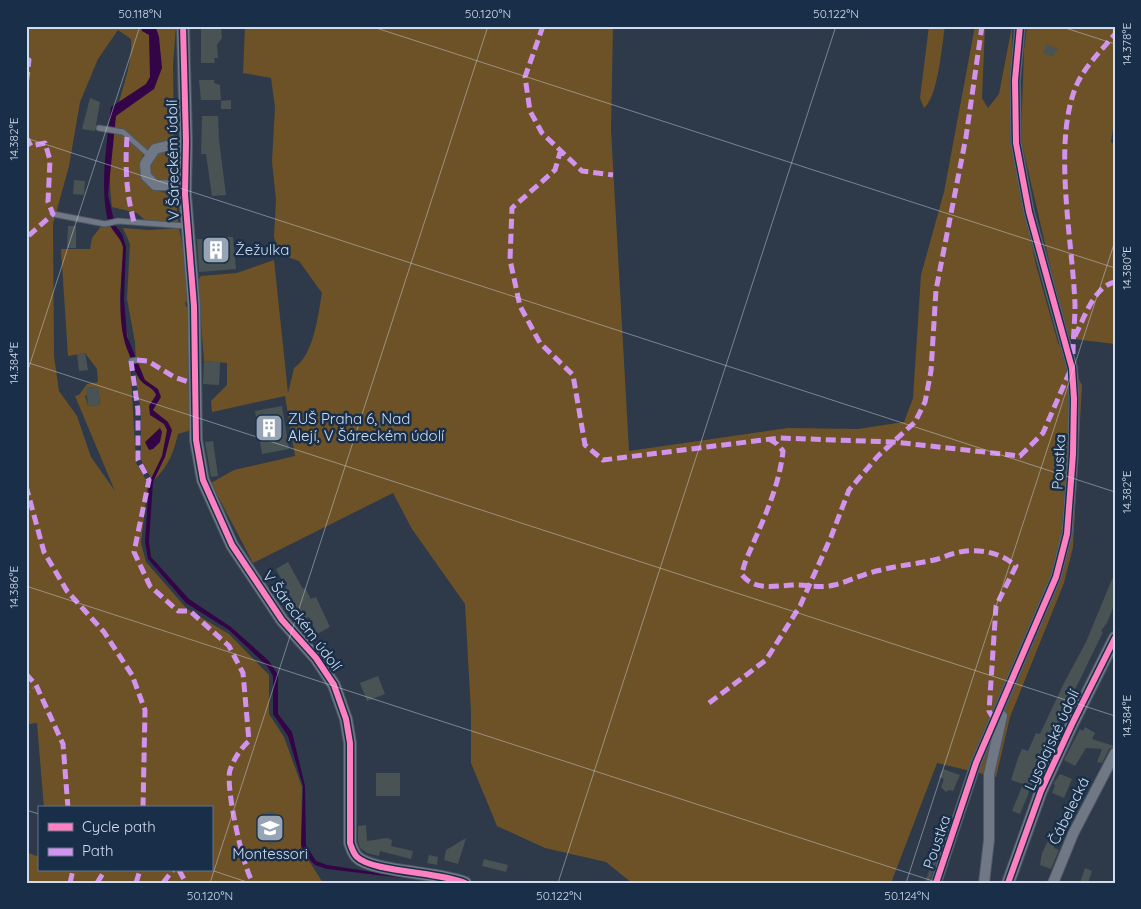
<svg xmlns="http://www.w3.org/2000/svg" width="1141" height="909" font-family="Quicksand,sans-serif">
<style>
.green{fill:#6e5227;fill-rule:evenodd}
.water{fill:#330547}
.building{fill:#495354}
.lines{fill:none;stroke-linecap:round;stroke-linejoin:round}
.service-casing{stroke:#4d5663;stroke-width:7}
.minor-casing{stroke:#4d5663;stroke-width:12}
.tertiary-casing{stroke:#4d5663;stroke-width:14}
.path{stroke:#6f7883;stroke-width:2;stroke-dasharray:1 4;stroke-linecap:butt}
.service{stroke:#6f7884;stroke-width:5}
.minor{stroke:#6f7884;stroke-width:10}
.tertiary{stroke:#6f7884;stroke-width:12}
.quiet{stroke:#d193ec;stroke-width:5;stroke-dasharray:10 5;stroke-linecap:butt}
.cycleway-casing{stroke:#192f49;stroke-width:9}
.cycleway{stroke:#ff80c0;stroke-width:6}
.ticks{fill:none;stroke:#d0ddee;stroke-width:1;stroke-opacity:0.45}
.labels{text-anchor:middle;stroke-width:5;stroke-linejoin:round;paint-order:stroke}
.street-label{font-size:15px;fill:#d0ddee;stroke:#192f49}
.poi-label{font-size:15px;fill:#d0ddee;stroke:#192f49;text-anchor:start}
.neatline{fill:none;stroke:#d0ddee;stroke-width:2}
.ticks-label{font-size:12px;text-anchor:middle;fill:#d0ddee}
</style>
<rect width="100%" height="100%" fill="#2e3a49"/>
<path class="green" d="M 26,26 L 176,26 L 173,64 L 174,138 C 163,141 143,146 142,160 C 141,167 146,178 148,185 L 156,190 L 176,196 L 178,222 L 146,221 L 137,213 L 112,207 C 108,177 110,143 116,114 C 121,90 133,64 131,39 L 118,30 L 98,59 L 80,102 L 69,166 L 53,224 L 54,356 L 59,391 L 77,416 L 91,457 L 115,491 L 75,396 L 79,395 L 87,384 L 98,382 L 97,369 L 85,353 L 68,356 L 61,249 L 90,249 L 92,238 L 102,225 L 112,226 L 124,243 L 120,299 L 129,342 L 136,463 L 148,483 L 141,543 L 146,562 L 187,609 L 229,634 L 269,675 L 269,714 L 284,737 L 302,787 L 301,848 L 323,883 L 26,883 L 26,852 L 39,857 L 39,870 L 211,870 L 211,808 L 44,808 L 37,723 L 29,724 L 26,718 ZM 98,387 L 100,405 L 88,406 L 85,396 L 87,395 L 87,388 ZM 273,812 L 279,841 L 269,844 L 262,814 Z
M 245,26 L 613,26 L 611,130 L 629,451 L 788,428 L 858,429 L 904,422 L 913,398 L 921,275 L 944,192 L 975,26 L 985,26 L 982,98 L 988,108 L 999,94 L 1012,26 L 1011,142 L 1036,265 L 1058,343 L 1082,385 L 1073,547 L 1064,583 L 1010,717 L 996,777 L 937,763 L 891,883 L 632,883 L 606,862 L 545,848 L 497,826 L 471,763 L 471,712 L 465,604 L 412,529 L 393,493 L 253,563 L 211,483 L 234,470 L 295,456 L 285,396 L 212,412 L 211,401 L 227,385 L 227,363 L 204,361 L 198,281 L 201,276 L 237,273 L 274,260 L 288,393 L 294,368 C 314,355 318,315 322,293 L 299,261 L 279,254 L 274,237 L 276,200 L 272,162 L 275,107 L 271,78 L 243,73 Z
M 929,26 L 945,26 C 942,44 938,98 924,108 L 920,98 Z
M 1027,26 L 1115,26 L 1115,115 L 1111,142 L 1115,145 L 1115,344 L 1074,339 L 1066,334 L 1021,140 L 1024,50 Z
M 167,149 L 174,153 L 175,182 C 152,181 147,179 153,155 Z
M 123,228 L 149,230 L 179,228 L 189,280 L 188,301 L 185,302 L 186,307 L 188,307 L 191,430 L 178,434 C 173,454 168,467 153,481 L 141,460 L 141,411 L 137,387 L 135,342 L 127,299 L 130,244 Z"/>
<path class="water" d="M 141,26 L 156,28 L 159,37 L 162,68 L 154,89 L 116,116 L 108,195 L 115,225 L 122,234 L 126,247 L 124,299 L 127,336 L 145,380 L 158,389 L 161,397 L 153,410 L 168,422 L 172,430 L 165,457 L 153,482 L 149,542 L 151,557 L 189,599 L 231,627 L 269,661 L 278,675 L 278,714 L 292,732 L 305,786 L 306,845 L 316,861 L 327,865 L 444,883 L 327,869 L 315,865 L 308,858 L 301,845 L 303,786 L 288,736 L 273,714 L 273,676 L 267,666 L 229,630 L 186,603 L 148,559 L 145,542 L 149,483 L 162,456 L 167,430 L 164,424 L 150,415 L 149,406 L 156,395 C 154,388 147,387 142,382 C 136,376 132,362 129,354 C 115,323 122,280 123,247 C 120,235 109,230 107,217 C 100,182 107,143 111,107 L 146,84 L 150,77 L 149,35 L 142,31 Z
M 160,428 L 162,432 L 160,442 L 153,449 L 149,450 L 145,442 Z"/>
<path class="building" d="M 209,26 L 221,26 L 222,38 L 217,45 L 218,58 L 214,58 L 215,63 L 201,63 L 201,28 Z
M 1046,44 L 1058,49 L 1052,57 L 1043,53 Z
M 199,80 L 214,80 L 214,83 L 220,85 L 221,100 L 201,100 Z
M 90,98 L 100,102 L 95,131 L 82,129 Z
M 231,100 L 231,109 L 221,109 L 221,101 Z
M 202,116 L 218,116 L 219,140 L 226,195 L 212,196 L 206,154 L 201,154 Z
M 74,180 L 85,181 L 84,195 L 73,194 Z
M 68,226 L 76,226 L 76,248 L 67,248 Z
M 222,237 L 233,237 L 236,269 L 199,272 L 197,239 L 222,240 Z
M 85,353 L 88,370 L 79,371 L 77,354 Z
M 204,361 L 220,362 L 219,385 L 203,384 Z
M 98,387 L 100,405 L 88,406 L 86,388 Z
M 282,406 L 289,449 L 262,454 L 255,411 Z
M 213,441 L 218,476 L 211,477 L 205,442 Z
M 288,562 L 303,589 L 305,588 L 311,599 L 316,597 L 330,627 L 317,634 L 309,617 L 303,620 L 276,569 Z
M 1115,572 L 1115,603 L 1107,623 L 1101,631 L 1103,632 L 1051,739 L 1020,814 L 1012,811 L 1023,784 L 1011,780 L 1018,758 L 1022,749 L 1028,751 L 1036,733 L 1040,734 L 1064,683 L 1086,642 Z
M 378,676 L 385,694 L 367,701 L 360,683 Z
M 1085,727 L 1095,733 L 1092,739 L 1114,746 L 1109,749 L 1102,763 L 1097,762 L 1102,749 L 1086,748 L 1075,766 L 1064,760 L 1080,729 L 1083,731 Z
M 943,769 L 960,775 L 953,791 L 949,790 L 946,792 L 941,787 L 944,779 L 939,777 Z
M 376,773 L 400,773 L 400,796 L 376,796 Z
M 1060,774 L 1072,779 L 1064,798 L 1052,793 L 1055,785 L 1053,784 Z
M 273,811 L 280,841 L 269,844 L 261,814 Z
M 943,813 L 951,816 L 946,832 L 937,829 Z
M 366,825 L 367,841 L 387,838 L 392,840 L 391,846 L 413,851 L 411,859 L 380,851 L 379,856 L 367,853 L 360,848 L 358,841 L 358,826 Z
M 466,838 L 458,864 L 444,860 L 446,850 Z
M 1048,841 L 1054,843 L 1054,848 L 1059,850 L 1051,869 L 1040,865 L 1042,853 Z
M 937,846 L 941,848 L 929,883 L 925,883 Z
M 429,855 L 438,857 L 437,865 L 427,863 Z
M 484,859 L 508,865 L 506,872 L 482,866 Z
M 1085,868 L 1092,871 L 1088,883 L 1080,883 Z"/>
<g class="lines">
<defs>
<path id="service" d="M 99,128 L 123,132 L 149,155
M 53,214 L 105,224 L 118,221 L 186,226
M 131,361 L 137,360"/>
<path id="minor" d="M 185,186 L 155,185 L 146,176 L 145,164 L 155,149 L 186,141
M 936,883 L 976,763 L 1056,577 L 1067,534 L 1073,454 L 1074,399 L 1072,368 L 1029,212 L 1016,143 L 1015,80 L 1020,26
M 984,883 L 989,840 L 989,774 L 1002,716
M 1053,883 L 1073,834 L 1115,753"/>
<path id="tertiary" d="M 183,26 L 186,141 L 185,194 L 194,306 L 196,440 L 203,480 L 232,545 L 282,620 L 316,658 L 334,685 L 346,719 L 350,743 L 350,843 C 352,848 353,853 357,857 C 372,872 440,872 465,883
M 1008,883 L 1041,791 L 1072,724 L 1115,638"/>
</defs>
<use href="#service" class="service-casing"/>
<use href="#minor" class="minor-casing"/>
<use href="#tertiary" class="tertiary-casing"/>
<path class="path" d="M 29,692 L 36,685"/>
<use href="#service" class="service"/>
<use href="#minor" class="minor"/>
<use href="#tertiary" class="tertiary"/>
<path class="quiet" d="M 543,26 L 525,77 L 530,111 L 542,133 L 582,171 L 613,175
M 26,61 L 29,60 L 26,86
M 26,137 L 31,146 L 45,143 L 50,160 L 48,202 L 53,214 L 26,238
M 127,137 C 125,167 126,192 134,222
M 561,149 L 555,170 L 512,208 L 510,260 L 520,306 L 540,343 L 573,375 L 585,445 L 603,460 L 779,438 L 894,442 L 1020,456 L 1043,433 L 1070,371
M 1075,336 C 1084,319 1094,286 1115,282
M 1073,354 C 1073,338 1075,321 1075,305 C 1073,243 1051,138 1078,82 C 1087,64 1102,50 1115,34
M 137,360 L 148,361 L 174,377 L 197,385
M 131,361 L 138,410 L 138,460 L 149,480 L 134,552 L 150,586 L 178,611 L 190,611 L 229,646 L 243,673 L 249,741 C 240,749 234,759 230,770 C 225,786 243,868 253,883
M 769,439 L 777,444 L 783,451 C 780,481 767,512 755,539 C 750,552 744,561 742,575 C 755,591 774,586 792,585 C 806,584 820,589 834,585 C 850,581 865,573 881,570 C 900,565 919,564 938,559 C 943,558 947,555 952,554 C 974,547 999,551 1016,566 L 996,606 L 989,711 L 995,721
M 26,486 L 44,552 L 67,591 L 104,632 L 132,675 L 145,710 L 143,808
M 26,674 L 36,685 L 63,744 L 68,808
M 26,692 L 29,692
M 709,703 L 766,660 L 800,606 L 831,537 L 849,490 L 878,456 L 915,422 L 925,402 L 931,371 L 936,290 L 966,137 L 982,26
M 179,870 L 186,883
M 70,883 L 73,870
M 97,883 L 105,870
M 136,883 L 140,870
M 163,883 L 173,870"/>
<defs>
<path id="cycleway" d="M 183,26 L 186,141 L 185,194 L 194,306 L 196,440 L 203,480 L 232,545 L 282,620 L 316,658 L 334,685 L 346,719 L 350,743 L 350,843 C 352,848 353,853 357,857 C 372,872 440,872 465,883
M 936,883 L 976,763 L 1056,577 L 1067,534 L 1073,454 L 1074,399 L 1072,368 L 1029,212 L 1016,143 L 1015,80 L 1020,26
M 1008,883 L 1041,791 L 1072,724 L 1115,638"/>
</defs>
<use href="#cycleway" class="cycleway-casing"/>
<use href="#cycleway" class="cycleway"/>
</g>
<path class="ticks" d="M 370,26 L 1115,268M 1059,26 L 1115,44M 26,138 L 1115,492M 26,362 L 1115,716M 26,376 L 140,26M 26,586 L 939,883M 26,810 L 39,814M 211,870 L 250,883M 210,883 L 488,26M 558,883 L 836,26M 906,883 L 1115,241"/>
<defs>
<symbol id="building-square" viewBox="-11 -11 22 22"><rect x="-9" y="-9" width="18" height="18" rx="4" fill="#97a4b4" stroke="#192f49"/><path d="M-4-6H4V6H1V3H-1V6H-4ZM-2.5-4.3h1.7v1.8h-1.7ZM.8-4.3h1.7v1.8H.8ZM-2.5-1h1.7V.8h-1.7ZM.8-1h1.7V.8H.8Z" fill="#fff"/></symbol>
<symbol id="school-square" viewBox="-11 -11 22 22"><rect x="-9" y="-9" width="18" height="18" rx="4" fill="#97a4b4" stroke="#192f49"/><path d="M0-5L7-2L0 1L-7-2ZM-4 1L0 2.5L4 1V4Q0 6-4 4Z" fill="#fff"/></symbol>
</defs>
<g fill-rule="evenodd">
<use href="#building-square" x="200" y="234" width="32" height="32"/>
<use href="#building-square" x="253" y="412" width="32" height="32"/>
<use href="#school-square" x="254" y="812" width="32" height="32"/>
</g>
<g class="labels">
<g class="street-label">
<text transform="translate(173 160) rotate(-91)" y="5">V Šáreckém údolí</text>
<text transform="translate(1059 462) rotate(-87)" y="5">Poustka</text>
<text transform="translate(302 621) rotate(53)" y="5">V Šáreckém údolí</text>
<text transform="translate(1052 740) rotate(-65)" y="5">Lysolajské údolí</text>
<text transform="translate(1069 811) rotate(-64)" y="5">Čábelecká</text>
<text transform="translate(937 842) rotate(-71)" y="5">Poustka</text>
</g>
<g class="poi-label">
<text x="235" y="255">Žežulka</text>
<text x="288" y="424">ZUŠ Praha 6, Nad<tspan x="288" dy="17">Alejí, V Šáreckém údolí</tspan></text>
<text x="270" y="859" text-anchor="middle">Montessori</text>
</g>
</g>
<rect width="1141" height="909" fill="none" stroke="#192f49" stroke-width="55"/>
<rect x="38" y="806" width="175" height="65" fill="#192f49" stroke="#62758b"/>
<rect x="48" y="823" width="25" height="8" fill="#ff80c0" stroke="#62758b"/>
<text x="82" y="832" font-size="15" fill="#d0ddee">Cycle path</text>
<rect x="48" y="848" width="25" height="8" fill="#d193ec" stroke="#62758b"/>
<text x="82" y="856" font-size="15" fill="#d0ddee">Path</text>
<rect x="28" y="28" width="1086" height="854" class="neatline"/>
<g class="ticks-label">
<text x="140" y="18">50.118°N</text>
<text x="488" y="18">50.120°N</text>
<text x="836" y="18">50.122°N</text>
<text transform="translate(1127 44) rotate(-90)" y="4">14.378°E</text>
<text transform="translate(14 139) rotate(-90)" y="4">14.382°E</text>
<text transform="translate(1127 268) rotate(-90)" y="4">14.380°E</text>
<text transform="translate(14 363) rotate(-90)" y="4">14.384°E</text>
<text transform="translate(1127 492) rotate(-90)" y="4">14.382°E</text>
<text transform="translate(14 587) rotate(-90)" y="4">14.386°E</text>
<text transform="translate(1127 716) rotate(-90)" y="4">14.384°E</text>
<text x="210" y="900">50.120°N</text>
<text x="559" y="900">50.122°N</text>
<text x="907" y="900">50.124°N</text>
</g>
</svg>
